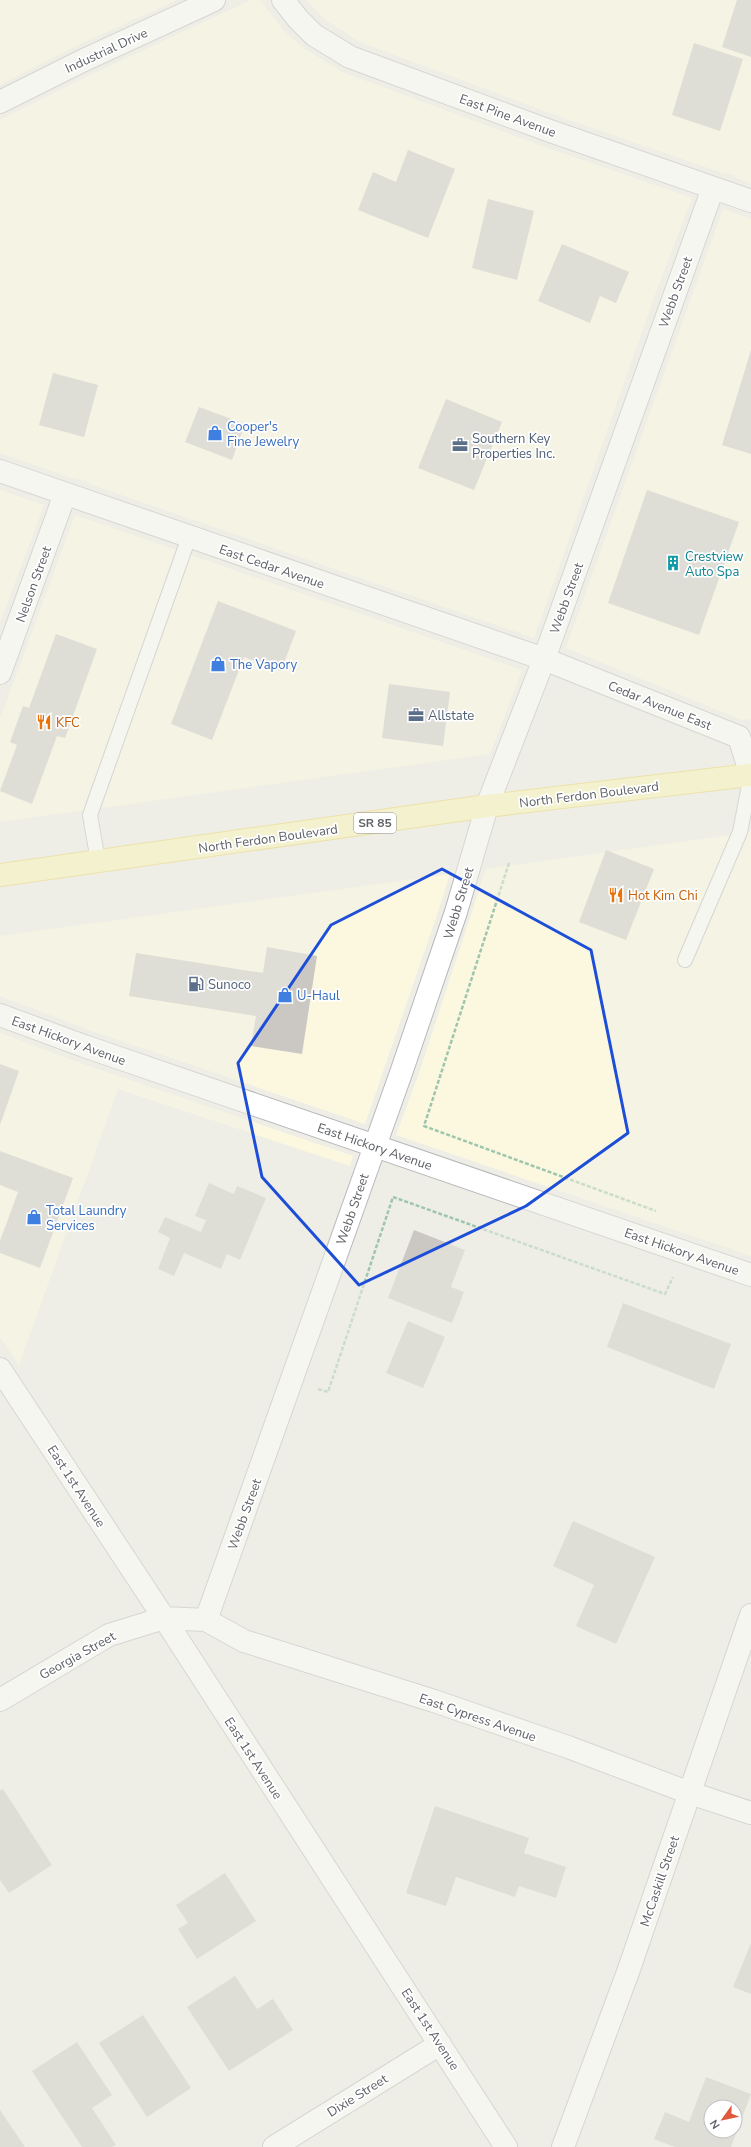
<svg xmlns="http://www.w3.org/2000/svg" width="751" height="2147" font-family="'Nunito Sans',sans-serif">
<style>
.commercial{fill:#fcf8df}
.building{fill:#cbc8c4;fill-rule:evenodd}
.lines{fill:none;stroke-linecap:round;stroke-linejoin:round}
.service-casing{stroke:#b7b8bc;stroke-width:16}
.minor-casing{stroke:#b7b8bc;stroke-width:24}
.primary-casing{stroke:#e9d166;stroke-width:24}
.path{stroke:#9ec6ad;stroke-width:2.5;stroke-dasharray:4 2;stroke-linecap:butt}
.service{stroke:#fff;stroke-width:14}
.minor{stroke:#fff;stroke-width:22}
.primary{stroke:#faf5b1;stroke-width:22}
.marked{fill:none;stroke:#1d4ed8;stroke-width:3;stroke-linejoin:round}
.labels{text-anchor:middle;stroke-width:3.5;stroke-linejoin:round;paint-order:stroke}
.shield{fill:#fff;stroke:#8e9094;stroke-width:1}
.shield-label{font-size:12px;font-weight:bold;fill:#5e6166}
.street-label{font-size:13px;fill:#5e6166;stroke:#fff}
.shop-label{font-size:13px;fill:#366cbe;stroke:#fff;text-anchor:start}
.service-label{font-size:13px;fill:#4e5e75;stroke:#fff;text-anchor:start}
.culture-label{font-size:13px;fill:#0d838f;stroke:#fff;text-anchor:start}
.food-label{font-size:13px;fill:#c56008;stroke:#fff;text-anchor:start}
</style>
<rect width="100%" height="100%" fill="#efeee6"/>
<path class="commercial" d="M 0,0 L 177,0 L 76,46 L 0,85 Z
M 251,0 L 260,0 L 283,30 L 302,47 L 342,72 L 542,146 L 692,198 L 657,289 L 534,638 L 87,483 L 87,481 L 72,478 L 0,453 L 0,120 L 88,76 Z
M 306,0 L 751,0 L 751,183 L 734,177 L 735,175 L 720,172 L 558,116 L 360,42 L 327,21 Z
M 723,209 L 751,219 L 751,719 L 742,720 L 566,648 Z
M 0,490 L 44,505 L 0,623 Z
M 75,515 L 522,670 L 490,754 L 0,822 L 0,719 Z
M 751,832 L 751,1256 L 396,1135 L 418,1076 L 486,869 Z
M 450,874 L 439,909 L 365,1124 L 92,1031 L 0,996 L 0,936 Z
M 0,1033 L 77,1062 L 353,1156 L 350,1166 L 118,1089 L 19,1365 L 0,1337 Z"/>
<path class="building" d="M 737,0 L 751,0 L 751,57 L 722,47 Z
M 694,43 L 743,59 L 720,131 L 672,115 Z
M 408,150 L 455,169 L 428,238 L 358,210 L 373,172 L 396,182 Z
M 488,199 L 534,211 L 517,280 L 472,268 Z
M 562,244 L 629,272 L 616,303 L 600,296 L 590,323 L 538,301 Z
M 751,350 L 751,454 L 722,445 Z
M 53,373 L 98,385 L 84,437 L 39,425 Z
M 446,399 L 502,422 L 474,490 L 418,468 Z
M 199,407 L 245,424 L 232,460 L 185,442 Z
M 647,490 L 739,522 L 699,635 L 608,603 Z
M 218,601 L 296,631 L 281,671 L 244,657 L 212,740 L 171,724 Z
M 56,634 L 97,649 L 65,738 L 57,736 L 32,804 L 0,791 L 17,745 L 10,742 L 23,706 L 29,708 Z
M 389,684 L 450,692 L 443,746 L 382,738 Z
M 606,850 L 654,869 L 626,940 L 579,922 Z
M 267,947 L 317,956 L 302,1054 L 251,1046 L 256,1016 L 129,996 L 136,953 L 263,973 Z
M 0,1064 L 19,1071 L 0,1125 Z
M 0,1151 L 73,1178 L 40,1268 L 0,1253 L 0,1241 L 18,1192 L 0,1185 Z
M 209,1183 L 234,1194 L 237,1186 L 266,1198 L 240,1260 L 227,1254 L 221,1269 L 184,1253 L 174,1276 L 158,1269 L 170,1238 L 158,1232 L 165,1217 L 201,1232 L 206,1220 L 195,1216 Z
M 414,1230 L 465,1250 L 451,1287 L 464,1292 L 452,1323 L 388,1298 Z
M 623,1303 L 731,1344 L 714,1389 L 607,1347 Z
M 408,1321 L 445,1337 L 423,1388 L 386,1373 Z
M 573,1521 L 655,1557 L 616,1644 L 576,1626 L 594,1585 L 553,1566 Z
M 3,1789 L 52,1865 L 9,1893 L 0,1880 L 0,1790 Z
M 435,1806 L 529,1838 L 524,1853 L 566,1867 L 556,1898 L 519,1886 L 515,1897 L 456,1877 L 446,1906 L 406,1893 Z
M 225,1873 L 256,1921 L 197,1959 L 178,1929 L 188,1923 L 176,1905 Z
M 751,1943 L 751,1994 L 733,1987 Z
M 235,1976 L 257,2009 L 273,1999 L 293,2030 L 229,2071 L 187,2007 Z
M 143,2015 L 191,2088 L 147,2117 L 99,2043 Z
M 77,2042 L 112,2095 L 92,2108 L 116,2145 L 112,2147 L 82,2147 L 32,2071 Z
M 706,2077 L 751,2094 L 731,2147 L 675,2147 L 654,2139 L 665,2112 L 689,2122 ZM 711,2107 L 735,2107 L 735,2131 L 711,2131 Z
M 0,2110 L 25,2147 L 0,2147 Z"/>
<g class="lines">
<defs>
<path id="service" d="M 98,861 L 90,815 L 189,537
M 685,960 L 740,832 L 751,775"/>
<path id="minor" d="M 283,0 L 298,19 L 314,35 L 350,57 L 550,131 L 751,201
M 0,102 L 82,61 L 214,0
M 0,471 L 544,659 L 739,737 L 751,775
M 0,673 L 65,494
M 0,1015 L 84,1046 L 751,1275
M 0,1369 L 164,1618 L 506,2147
M 206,1620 L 401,1073 L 456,912 L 487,806 L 544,659 L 713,188
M 0,1700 L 109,1635 L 164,1618 L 206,1620 L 244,1641 L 434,1701 L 568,1747 L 690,1793 L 751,1813
M 274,2147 L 440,2044
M 563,2147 L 628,1972 L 751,1615"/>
<path id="primary" d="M 0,875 L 487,806 L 751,775"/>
</defs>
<use href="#service" class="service-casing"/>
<use href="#minor" class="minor-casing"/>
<use href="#primary" class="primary-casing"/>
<path class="path" d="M 509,863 L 424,1126 L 656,1211
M 318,1389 L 328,1392 L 393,1197 L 665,1294 L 673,1277"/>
<use href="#service" class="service"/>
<use href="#minor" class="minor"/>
<use href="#primary" class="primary"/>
</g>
<path d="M0 0H751V2147H0ZM 442,869 L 591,950 L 628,1133 L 526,1206 L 359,1285 L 262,1177 L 238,1063 L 331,925 Z" fill="#efeee6" fill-opacity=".55" fill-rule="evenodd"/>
<path class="marked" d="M 442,869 L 591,950 L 628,1133 L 526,1206 L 359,1285 L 262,1177 L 238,1063 L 331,925 Z"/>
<defs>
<symbol id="shop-bare" viewBox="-9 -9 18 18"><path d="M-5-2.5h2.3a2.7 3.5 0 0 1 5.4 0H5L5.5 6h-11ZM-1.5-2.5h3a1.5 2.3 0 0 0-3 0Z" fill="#3f7fe0" stroke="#fff" stroke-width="2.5" paint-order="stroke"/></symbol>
<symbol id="office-bare" viewBox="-9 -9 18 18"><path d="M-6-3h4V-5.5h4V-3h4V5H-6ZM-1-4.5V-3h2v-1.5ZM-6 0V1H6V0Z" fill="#5c6f8a" stroke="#fff" stroke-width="2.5" paint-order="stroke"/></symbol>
<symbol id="building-bare" viewBox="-9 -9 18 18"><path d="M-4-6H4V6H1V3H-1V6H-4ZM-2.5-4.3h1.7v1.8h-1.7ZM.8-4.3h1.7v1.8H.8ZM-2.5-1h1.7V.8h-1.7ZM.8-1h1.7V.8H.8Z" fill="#0f9aa8" stroke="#fff" stroke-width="2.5" paint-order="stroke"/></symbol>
<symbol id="restaurant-bare" viewBox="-9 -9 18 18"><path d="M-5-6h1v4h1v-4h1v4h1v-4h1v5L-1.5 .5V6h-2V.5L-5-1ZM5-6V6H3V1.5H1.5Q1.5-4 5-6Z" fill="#e8710a" stroke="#fff" stroke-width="2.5" paint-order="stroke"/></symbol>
<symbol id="fuel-bare" viewBox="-9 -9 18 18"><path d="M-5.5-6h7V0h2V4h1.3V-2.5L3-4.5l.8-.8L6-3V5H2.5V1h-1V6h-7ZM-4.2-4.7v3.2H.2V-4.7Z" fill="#5c6f8a" stroke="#fff" stroke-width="2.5" paint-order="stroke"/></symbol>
</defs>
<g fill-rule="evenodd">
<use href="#shop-bare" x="204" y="422" width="22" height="22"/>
<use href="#office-bare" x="449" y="434" width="22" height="22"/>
<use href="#building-bare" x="662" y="552" width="22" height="22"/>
<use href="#shop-bare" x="207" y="653" width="22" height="22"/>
<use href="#office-bare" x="405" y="704" width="22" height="22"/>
<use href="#restaurant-bare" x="33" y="711" width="22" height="22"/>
<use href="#restaurant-bare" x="605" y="884" width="22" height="22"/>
<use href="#fuel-bare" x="185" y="973" width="22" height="22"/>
<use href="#shop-bare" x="274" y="984" width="22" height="22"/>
<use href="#shop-bare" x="23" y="1206" width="22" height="22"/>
</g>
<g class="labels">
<rect class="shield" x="354" y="813" width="42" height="20" rx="3"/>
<g class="shield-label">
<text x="375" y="827">SR 85</text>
</g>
<g class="street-label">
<text transform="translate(106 50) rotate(-25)" y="5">Industrial Drive</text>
<text transform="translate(508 115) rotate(20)" y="5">East Pine Avenue</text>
<text transform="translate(675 292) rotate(-70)" y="5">Webb Street</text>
<text transform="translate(272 566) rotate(19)" y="5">East Cedar Avenue</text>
<text transform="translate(33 584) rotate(-70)" y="5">Nelson Street</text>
<text transform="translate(566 598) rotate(-70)" y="5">Webb Street</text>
<text transform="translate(660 705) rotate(22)" y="5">Cedar Avenue East</text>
<text transform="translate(589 794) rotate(-7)" y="5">North Ferdon Boulevard</text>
<text transform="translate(268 838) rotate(-8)" y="5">North Ferdon Boulevard</text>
<text transform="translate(458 903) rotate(-73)" y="5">Webb Street</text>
<text transform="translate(69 1040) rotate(20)" y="5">East Hickory Avenue</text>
<text transform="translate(375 1146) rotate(19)" y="5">East Hickory Avenue</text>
<text transform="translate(352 1209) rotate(-71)" y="5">Webb Street</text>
<text transform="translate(682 1251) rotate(19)" y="5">East Hickory Avenue</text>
<text transform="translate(77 1486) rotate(57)" y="5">East 1st Avenue</text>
<text transform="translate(244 1514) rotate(-70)" y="5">Webb Street</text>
<text transform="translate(77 1655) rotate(-29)" y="5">Georgia Street</text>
<text transform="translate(478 1717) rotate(19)" y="5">East Cypress Avenue</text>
<text transform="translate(254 1758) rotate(57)" y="5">East 1st Avenue</text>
<text transform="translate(659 1881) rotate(-71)" y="5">McCaskill Street</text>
<text transform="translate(431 2029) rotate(57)" y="5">East 1st Avenue</text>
<text transform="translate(357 2095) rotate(-32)" y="5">Dixie Street</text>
</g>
<g class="shop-label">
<text x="227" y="431">Cooper's<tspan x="227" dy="15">Fine Jewelry</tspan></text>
<text x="230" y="669">The Vapory</text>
<text x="297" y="1000">U-Haul</text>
<text x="46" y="1215">Total Laundry<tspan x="46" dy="15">Services</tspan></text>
</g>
<g class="service-label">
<text x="472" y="443">Southern Key<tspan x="472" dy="15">Properties Inc.</tspan></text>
<text x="428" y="720">Allstate</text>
<text x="208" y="989">Sunoco</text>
</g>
<g class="culture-label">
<text x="685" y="561">Crestview<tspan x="685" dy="15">Auto Spa</tspan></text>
</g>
<g class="food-label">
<text x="56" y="727">KFC</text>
<text x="628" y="900">Hot Kim Chi</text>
</g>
</g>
<g transform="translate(723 2119) rotate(237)"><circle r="19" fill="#ffffff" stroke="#bfc0c2"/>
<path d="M0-3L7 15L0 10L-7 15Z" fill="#df5a3d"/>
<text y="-6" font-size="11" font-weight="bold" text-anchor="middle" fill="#5e6166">N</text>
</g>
</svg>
